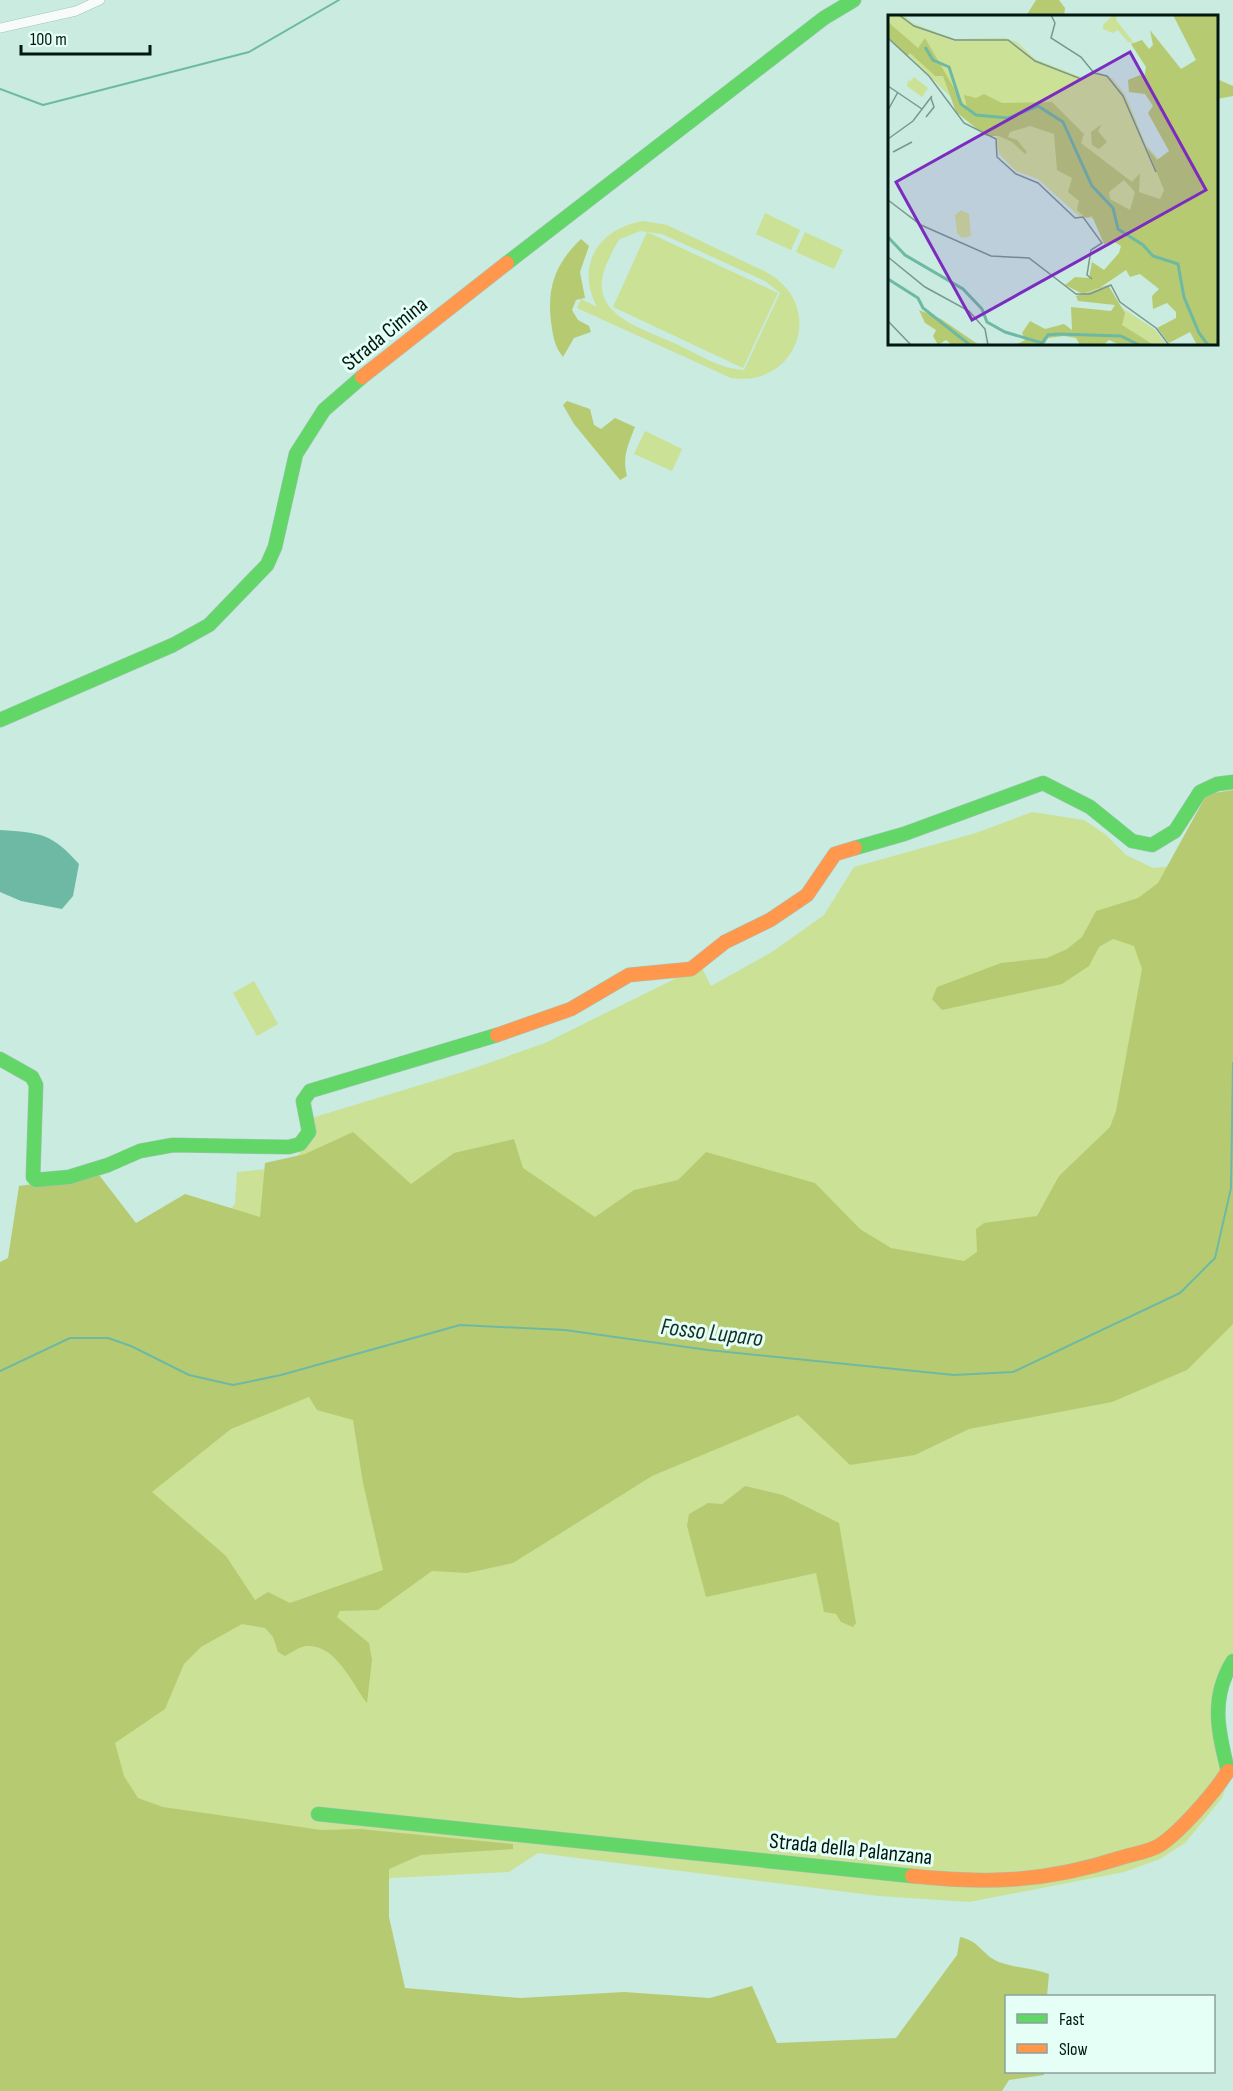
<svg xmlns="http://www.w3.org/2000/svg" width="1233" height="2091" font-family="'Sofia Sans Condensed',sans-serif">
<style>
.green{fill:#cbe195;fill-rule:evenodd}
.forest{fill:#b6cb71;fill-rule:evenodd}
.water{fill:#6eb9a4}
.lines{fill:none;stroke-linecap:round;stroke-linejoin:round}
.stream{stroke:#6eb9a4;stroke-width:2}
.street-casing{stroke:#a7c3bb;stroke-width:10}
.fast-casing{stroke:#a7c3bb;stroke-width:15}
.slow-casing{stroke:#a7c3bb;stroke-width:15}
.street{stroke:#f7fcfa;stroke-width:9}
.fast{stroke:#63d668;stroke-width:14}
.slow{stroke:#ff974d;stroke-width:14}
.labels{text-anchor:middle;stroke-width:6;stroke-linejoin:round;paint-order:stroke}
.street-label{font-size:22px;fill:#011812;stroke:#e5fef6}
.water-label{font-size:24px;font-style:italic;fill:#143129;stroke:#e5fef6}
.inset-river{fill:none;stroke:#6eb9a4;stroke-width:3}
.inset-road{fill:none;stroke:#79978e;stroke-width:1.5}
.view{fill:#7b2cbf;fill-opacity:0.15;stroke:#7b2cbf;stroke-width:3}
.inset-edge{fill:none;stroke:#011812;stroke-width:3}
</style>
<rect width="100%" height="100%" fill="#c9ebe0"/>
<path class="green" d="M 765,213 L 800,230 L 791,250 L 756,234 Z
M 643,221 L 667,225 L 766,272 C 827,305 798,388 731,378 L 577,308 L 581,299 L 597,307 C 575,264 599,229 643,221 ZM 640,231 L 662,234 L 765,281 L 780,293 L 744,370 C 720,369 698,354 676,344 C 640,327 584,314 607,263 C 611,255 614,246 620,239 Z
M 647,232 L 778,293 L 743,368 L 613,307 Z
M 805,232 L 843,250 L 834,269 L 796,252 Z
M 645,431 L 682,449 L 672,471 L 634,454 Z
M 1233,805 L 1233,1673 L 1218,1705 L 1228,1781 L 1222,1798 L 1185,1843 L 1160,1859 L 1124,1872 L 969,1902 L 879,1896 L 538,1853 L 509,1872 L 391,1878 L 375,1884 L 0,2091 L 0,1305 L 223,1223 L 235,1203 L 237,1172 L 278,1168 L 294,1163 L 307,1139 L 305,1120 L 463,1072 L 545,1043 L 701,966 L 711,986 L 772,952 L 824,915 L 854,867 L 976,833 L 1032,812 L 1084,820 L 1105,834 L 1126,855 L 1153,868 L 1176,866 Z
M 254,981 L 278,1024 L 257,1036 L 233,993 Z"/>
<path class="forest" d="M 1036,0 L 1059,0 L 1065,8 L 1064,16 L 1026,16 Z
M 1217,79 L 1233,86 L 1233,96 L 1217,99 Z
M 581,239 L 589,246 L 580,272 L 585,298 L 576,300 L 572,310 L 578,320 L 589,326 L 591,332 L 574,338 L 563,357 C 554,346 553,335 551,322 C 547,287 555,264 581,239 Z
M 567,401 L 590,409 L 594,425 L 601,429 L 615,418 L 635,427 C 628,445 622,457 627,476 L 620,480 L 574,424 L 563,405 Z
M 1233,790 L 1233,1324 L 1187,1370 L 1112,1402 L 969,1429 L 915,1455 L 850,1465 L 798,1415 L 652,1476 L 513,1563 L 467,1573 L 432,1571 L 378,1610 L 340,1611 L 337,1617 L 369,1643 L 372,1660 L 367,1703 C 352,1684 336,1644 307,1646 C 300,1646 291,1653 285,1656 L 278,1652 L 273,1637 L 265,1628 L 242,1624 L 201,1647 L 184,1664 L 165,1709 L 115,1743 L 124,1776 L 138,1798 L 163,1807 L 321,1830 L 360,1829 L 513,1844 L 513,1849 L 421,1855 L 389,1869 L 389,1917 L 405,1988 L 520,1998 L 624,1992 L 710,1998 L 752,1986 L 777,2043 L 896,2038 L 957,1955 L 960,1937 C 980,1941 983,1956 999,1962 C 1015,1968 1033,1968 1049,1974 L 1047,1996 L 1006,1996 L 1006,2072 L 1044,2072 L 1044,2075 L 1009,2080 L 1002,2091 L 0,2091 L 0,1262 L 8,1258 L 19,1186 L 99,1175 L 136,1223 L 185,1194 L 260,1217 L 265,1163 L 305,1154 L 353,1132 L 411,1184 L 454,1153 L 514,1139 L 523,1168 L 595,1217 L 634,1190 L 678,1180 L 706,1152 L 815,1183 L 860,1229 L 891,1248 L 964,1261 L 977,1252 L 976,1229 L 984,1223 L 1037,1216 L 1059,1176 L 1110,1127 L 1116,1111 L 1142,969 L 1134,946 L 1113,939 L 1099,947 L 1089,966 L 1062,984 L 942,1010 L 932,999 L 937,987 L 1001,963 L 1047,958 L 1067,949 L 1082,937 L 1096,911 L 1138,898 L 1158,883 L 1207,794 ZM 309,1397 L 317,1410 L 353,1420 L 363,1483 L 383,1570 L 290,1603 L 268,1592 L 255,1600 L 226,1556 L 152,1492 L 231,1429 Z
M 745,1486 L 783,1495 L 839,1523 L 856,1623 L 853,1627 L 841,1622 L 836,1614 L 824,1612 L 816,1573 L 706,1597 L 687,1526 L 689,1514 L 708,1503 L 722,1504 Z"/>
<path class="water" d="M 0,830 C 42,833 51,833 79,864 L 73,896 L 62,909 L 21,901 L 0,892 Z"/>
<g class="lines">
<path class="stream" d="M 0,89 L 43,105 L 249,52 L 339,0
M 0,1371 L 70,1338 L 108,1338 L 131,1346 L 189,1375 L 233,1385 L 281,1375 L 460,1325 L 565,1330 L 708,1350 L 954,1375 L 1013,1372 L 1180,1293 L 1215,1258 L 1231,1188 L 1233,1063"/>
<defs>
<path id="street" d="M 0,28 L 76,11 L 100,0"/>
<path id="fast" d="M 507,263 L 824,18 L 854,0
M 0,720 L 173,645 L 209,625 L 267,565 L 275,547 L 296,454 L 324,410 L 362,377
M 855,848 L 904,834 L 1043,783 L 1090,807 L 1132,841 L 1152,845 L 1175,831 L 1200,792 L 1217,784 L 1233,782
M 0,1059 L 32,1077 L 36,1085 L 33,1177 L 36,1180 L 69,1177 L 108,1165 L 140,1151 L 173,1145 L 289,1147 L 300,1144 L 309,1132 L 303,1101 L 310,1091 L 497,1035
M 1228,1771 C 1218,1731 1210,1698 1233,1661
M 318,1814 L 912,1876"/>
<path id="slow" d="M 362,377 L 507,263
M 497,1035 L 571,1009 L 629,975 L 691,969 L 725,942 L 770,920 L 807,895 L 835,854 L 855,848
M 912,1876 C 989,1884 1046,1882 1120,1858 C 1132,1854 1149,1852 1160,1845 C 1180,1832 1215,1792 1228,1771"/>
</defs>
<use href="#street" class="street-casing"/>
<use href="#fast" class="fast-casing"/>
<use href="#slow" class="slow-casing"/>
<use href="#street" class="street"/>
<use href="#fast" class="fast"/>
<use href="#slow" class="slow"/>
</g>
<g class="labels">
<g class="street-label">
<text transform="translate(384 333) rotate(-39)" y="8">Strada Cimina</text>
<text transform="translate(851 1848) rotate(6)" y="8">Strada della Palanzana</text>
</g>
<g class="water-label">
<text transform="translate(712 1332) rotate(7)" y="8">Fosso Luparo</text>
</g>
</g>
<g transform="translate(888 15)">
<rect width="330" height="330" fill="#c9ebe0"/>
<path d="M 0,0 L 17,1 L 24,8 L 66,24 L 117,23 L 129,27 L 147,44 L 195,63 L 210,57 L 224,63 L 237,79 L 258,130 L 272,146 L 330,330 L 265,251 L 248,260 L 240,245 L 244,235 L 207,204 L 191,201 L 150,164 L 128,156 L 111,139 L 108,120 L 87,106 L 0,20 ZM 225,0 L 229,0 L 228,5 L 246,28 L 240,27 L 230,15 L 225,18 L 215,14 L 215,10 ZM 21,62 L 21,67 L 26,62 L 40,73 L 34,82 L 19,71 ZM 73,195 L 81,199 L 83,221 L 74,223 L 69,218 L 67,200 ZM 234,293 L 266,314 L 279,330 L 265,329 L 233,310 Z" fill="#cbe195"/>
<path d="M 285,0 L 330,0 L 330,330 L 309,330 L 302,317 L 281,328 L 269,313 L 288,303 L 288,297 L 279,288 L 265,294 L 264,281 L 271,274 L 252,259 L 242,262 L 238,255 L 210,274 L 195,279 L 177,270 L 187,262 L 201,263 L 204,247 L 216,255 L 231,238 L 233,231 L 225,226 L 216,229 L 204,201 L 198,203 L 189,195 L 191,186 L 180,177 L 184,163 L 169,155 L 166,119 L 142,111 L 122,117 L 120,122 L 129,125 L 139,137 L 137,139 L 124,127 L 111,121 L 98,121 L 68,97 L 55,61 L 47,61 L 22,38 L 19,41 L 0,22 L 0,7 L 30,33 L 37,23 L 80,97 L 76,80 L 88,83 L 96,79 L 114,88 L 164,87 L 196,119 L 193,128 L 244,167 L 252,158 L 251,177 L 272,184 L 276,175 L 259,133 L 269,145 L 281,136 L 260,98 L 265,91 L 257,79 L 241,77 L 240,65 L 252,60 L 256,63 L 258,52 L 243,29 L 254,25 L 261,34 L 265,30 L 262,15 L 293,54 L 308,45 ZM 236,165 L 247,177 L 242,195 L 222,184 L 221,177 ZM 214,109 L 210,116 L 219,127 L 211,134 L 204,130 L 203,117 ZM 220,270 L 237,298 L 234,310 L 266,330 L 232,330 L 221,325 L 215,330 L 192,330 L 188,323 L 176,321 L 160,323 L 156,330 L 127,330 L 137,325 L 134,318 L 142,306 L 157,314 L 176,309 L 184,315 L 183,292 L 223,296 L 227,290 L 190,286 L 188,281 ZM 31,295 L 53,304 L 91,330 L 64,330 L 58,325 L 50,330 L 45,321 L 48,315 L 37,308 Z" fill="#b6cb71" fill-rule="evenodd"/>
<path class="inset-river" d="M 37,32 L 45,45 L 61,52 L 73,89 L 88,100 L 120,103 L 150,91 L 175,107 L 204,171 L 225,193 L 230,214 L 255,230 L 265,241 L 290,249 L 296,282 L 311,318 L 320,330M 0,222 L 17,240 L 75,274 L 94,294 L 99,307 L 117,317 L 154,328 L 160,320 L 169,319 L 233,321 L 251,330M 0,264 L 30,283 L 35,293 L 82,330"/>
<path class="inset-road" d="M 11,0 L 26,11 L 67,25 L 120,25 L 147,46 L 193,64 L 206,58 L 219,61 L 235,81 L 268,157M 163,0 L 167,8 L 163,23 L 193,42 L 206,58M 0,23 L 41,61 L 76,108 L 108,124 L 109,142 L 128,159 L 150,168 L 187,203 L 195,202 L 214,228 L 203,235 L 199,260 L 204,264M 0,71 L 34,94M 0,95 L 10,77M 38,102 L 46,92 L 43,83M 0,124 L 25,106 L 44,81M 5,137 L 24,127M 0,185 L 33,210 L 103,241 L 141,243 L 188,279 L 202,279 L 223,270 L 232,287 L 268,313 L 281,330M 0,242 L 37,272 L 81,296 L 97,314 L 100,330M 0,306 L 23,330"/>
<path class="view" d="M 242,37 L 318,175 L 84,305 L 8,167 Z"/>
<rect width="330" height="330" class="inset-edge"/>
</g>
<rect x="1005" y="1995" width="210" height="78" fill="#e5fef6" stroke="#8aa29b" stroke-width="1.5"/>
<rect x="1017" y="2014" width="30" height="9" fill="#63d668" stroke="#8aa29b" stroke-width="1.5"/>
<text x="1059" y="2025" font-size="18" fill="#011812">Fast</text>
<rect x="1017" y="2044" width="30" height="9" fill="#ff974d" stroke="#8aa29b" stroke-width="1.5"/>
<text x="1059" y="2055" font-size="18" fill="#011812">Slow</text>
<path d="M21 45v9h129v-9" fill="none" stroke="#011812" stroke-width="3"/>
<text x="30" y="45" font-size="18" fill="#011812" stroke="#e5fef6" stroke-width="4.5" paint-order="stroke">100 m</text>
</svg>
